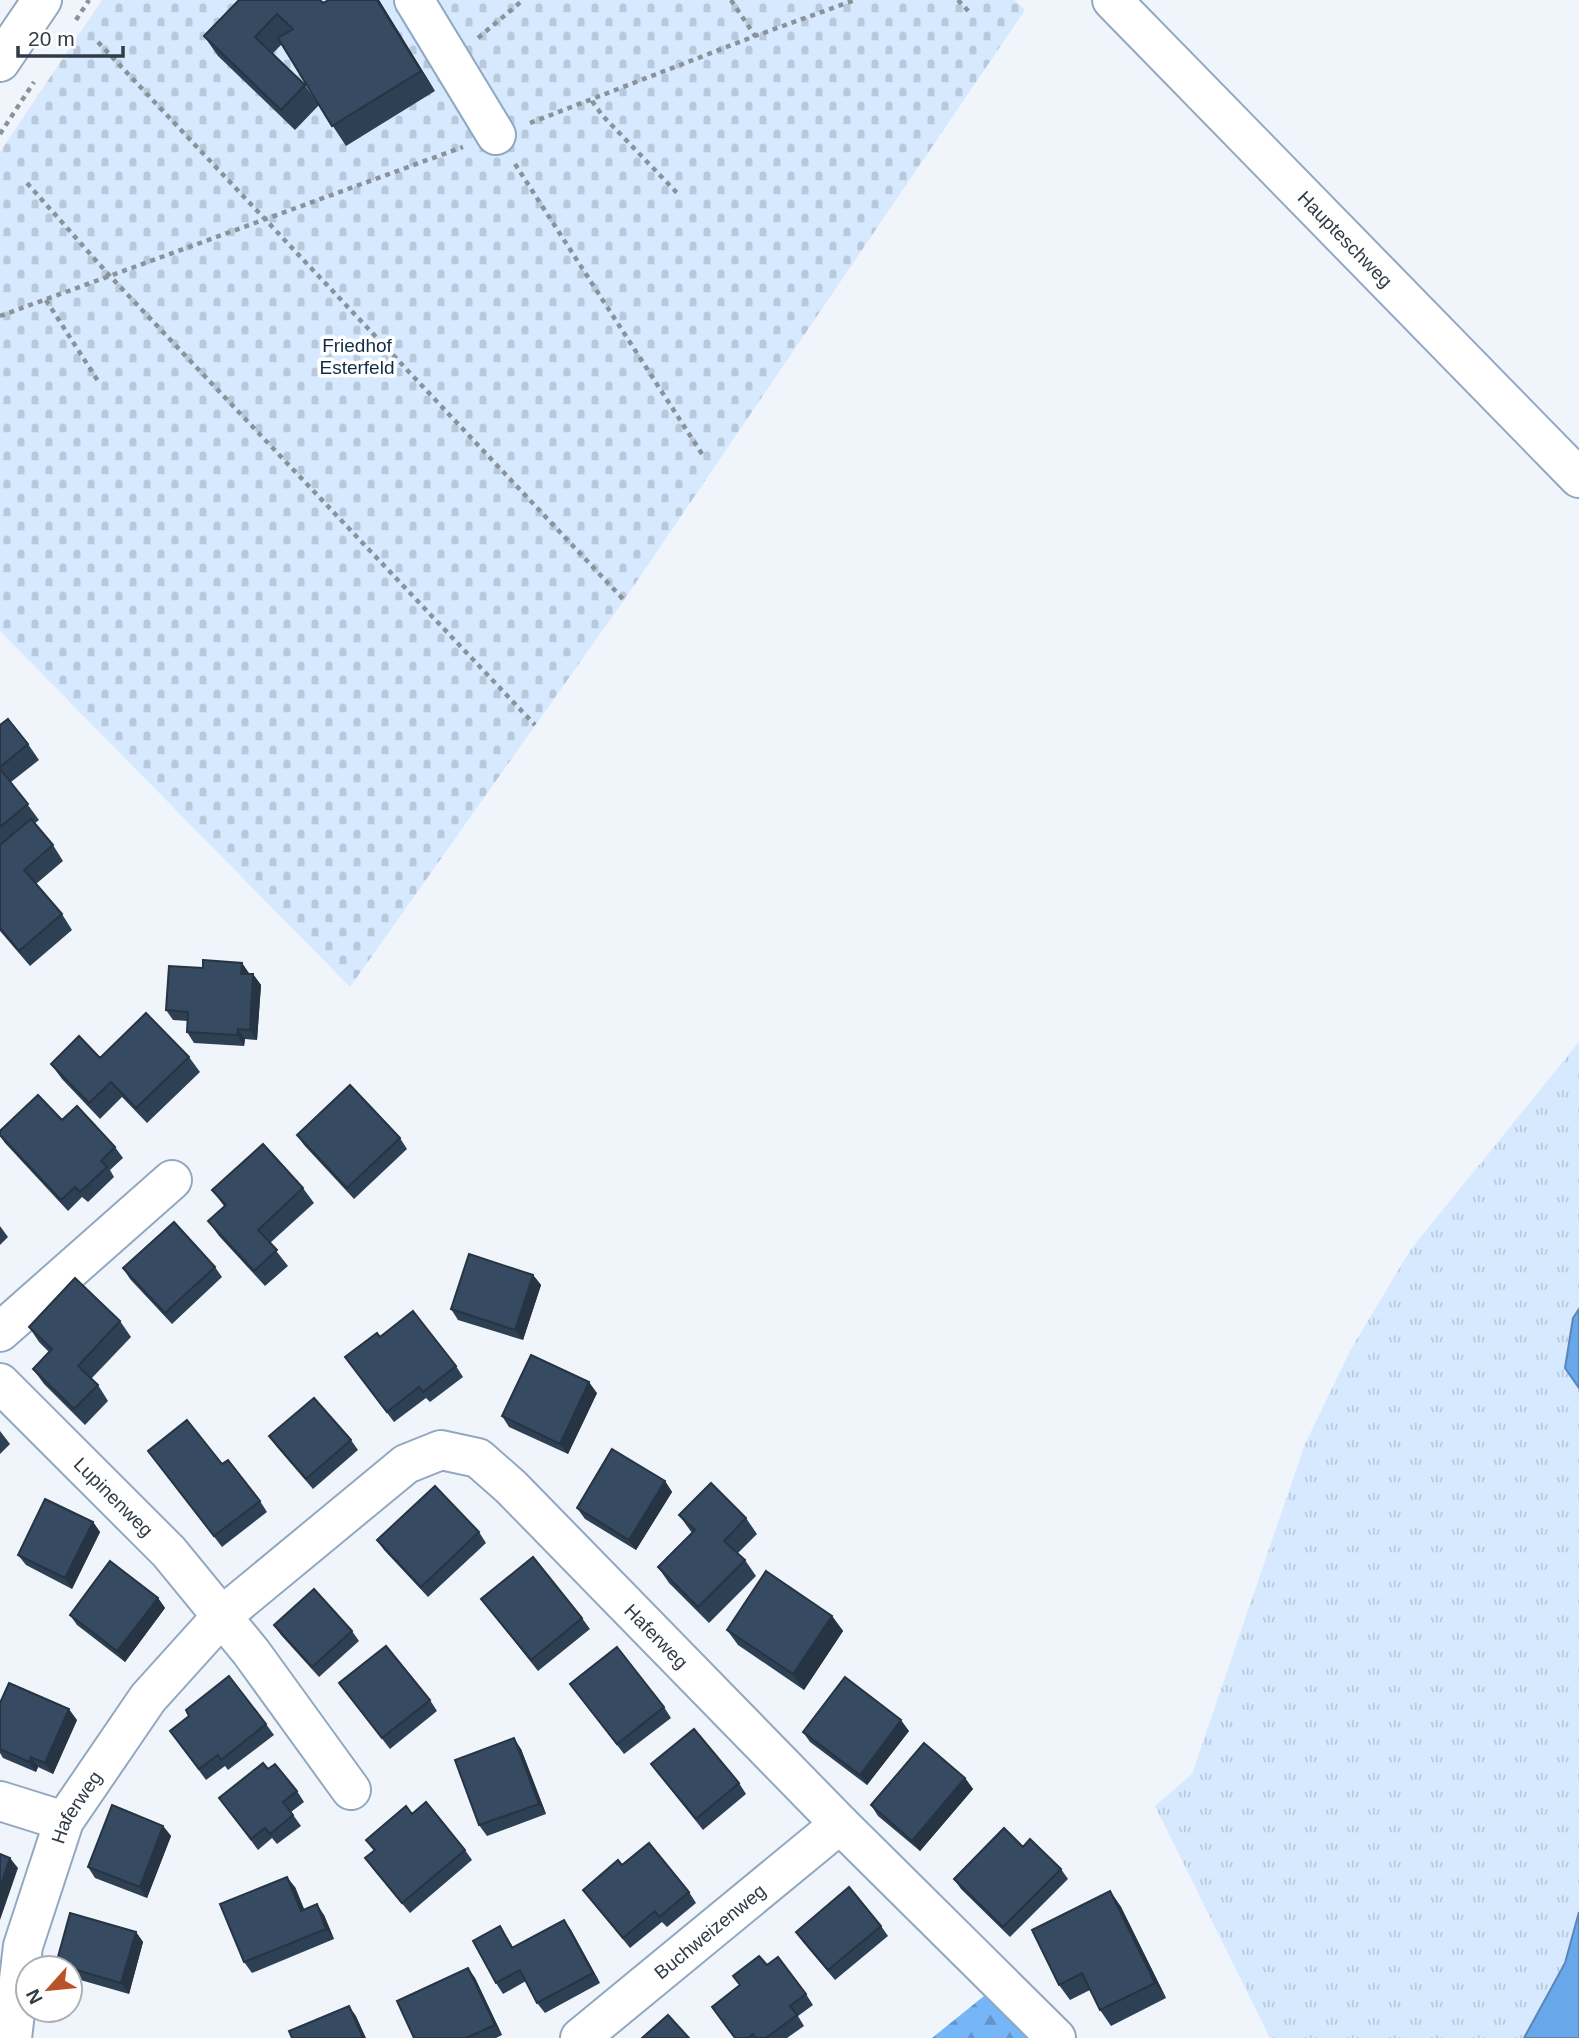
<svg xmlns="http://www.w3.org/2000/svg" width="1579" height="2038" font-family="Arial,sans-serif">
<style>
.grass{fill:url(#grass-tufts)}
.forest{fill:url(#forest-firs)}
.cemetery{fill:url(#cemetery-stones)}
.water{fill:#68a8ea;stroke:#5887b8;stroke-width:2}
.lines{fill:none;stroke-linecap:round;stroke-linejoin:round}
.minor-casing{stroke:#91a8c2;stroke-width:42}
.path{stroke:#8a929a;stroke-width:4.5;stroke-dasharray:5 5;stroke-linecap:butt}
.minor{stroke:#fff;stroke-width:38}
.wall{fill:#2e4053;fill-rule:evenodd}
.shaded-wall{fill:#263444}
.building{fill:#364b61;stroke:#263444;stroke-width:2}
.labels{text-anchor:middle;stroke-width:7;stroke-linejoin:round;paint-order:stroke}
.street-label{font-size:19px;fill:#313b45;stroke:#fff}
.park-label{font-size:19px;fill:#102b46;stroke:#fff}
</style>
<defs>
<pattern id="grass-tufts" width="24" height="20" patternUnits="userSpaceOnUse" patternTransform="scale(1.75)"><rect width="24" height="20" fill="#d6e9fe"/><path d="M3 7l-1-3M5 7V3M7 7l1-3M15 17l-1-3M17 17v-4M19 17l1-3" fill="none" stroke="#b8c9db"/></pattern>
<pattern id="forest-firs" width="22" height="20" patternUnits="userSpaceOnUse" patternTransform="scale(1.75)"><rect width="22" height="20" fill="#75b5f8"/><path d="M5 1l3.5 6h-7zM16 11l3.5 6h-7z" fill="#6194cb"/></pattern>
<pattern id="cemetery-stones" width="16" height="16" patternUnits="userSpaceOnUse" patternTransform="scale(1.75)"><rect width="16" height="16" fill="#d6e9fe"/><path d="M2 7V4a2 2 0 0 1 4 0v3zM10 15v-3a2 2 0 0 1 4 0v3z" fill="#b8c9db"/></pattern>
</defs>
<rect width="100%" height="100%" fill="#f0f5fb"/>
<path class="grass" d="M 1579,1042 L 1579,2038 L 1270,2038 L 1155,1806 L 1192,1774 L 1305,1444 L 1350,1351 L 1411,1249 Z"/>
<path class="forest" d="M 989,1992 L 1034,2038 L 932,2038 Z"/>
<path class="cemetery" d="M 102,0 L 1014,0 L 1025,10 L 624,600 L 350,987 L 0,631 L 0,152 Z"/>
<path class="water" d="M 1579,1309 L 1579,1388 L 1565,1368 L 1573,1318 Z
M 1579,1912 L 1579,2038 L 1524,2038 L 1565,1963 Z"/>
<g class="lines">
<defs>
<g id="minor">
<path d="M 414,0 L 496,135"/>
<path id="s1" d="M 1112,0 L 1579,478"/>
<path d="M 0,62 L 42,0"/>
<path d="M 0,1332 L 172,1180"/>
<path id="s2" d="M 0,1383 L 169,1552 L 251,1652 L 351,1790"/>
<path d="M 0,1801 L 64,1821"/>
<path id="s3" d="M 12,2038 L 23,1946 L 64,1821 L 148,1698 L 222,1616 L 406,1464 L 441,1450 L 478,1458 L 511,1487 L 840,1824 L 1056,2038"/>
<path id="s4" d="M 580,2038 L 840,1824"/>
</g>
</defs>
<use href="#minor" class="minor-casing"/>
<path class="path" d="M 731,0 L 755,36
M 958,0 L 971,14
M 76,20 L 89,0
M 478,38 L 523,0
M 98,42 L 624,600
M 592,101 L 602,115 L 680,196
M 530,123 L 755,36 L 855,0
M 0,134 L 34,82
M 515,164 L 702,454
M 27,183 L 109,275 L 535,725
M 46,300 L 98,381
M 0,316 L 463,147"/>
<use href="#minor" class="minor"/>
</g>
<path class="wall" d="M 239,0 L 323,3 L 329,0 L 379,0 L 435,91 L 346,146 L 319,105 L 295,130 L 218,56 L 204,36 ZM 282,44 L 319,105 L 305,85 L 272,54 Z
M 0,725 L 28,744 L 39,760 L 11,782 L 39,820 L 34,824 L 53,845 L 63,861 L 36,884 L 62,914 L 72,930 L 30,966 L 0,931 Z
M 242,963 L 249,974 L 253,974 L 261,985 L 257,1040 L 245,1039 L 244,1046 L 194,1043 L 187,1032 L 188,1021 L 173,1020 L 166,1010 L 203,968 Z
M 189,1057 L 200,1072 L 147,1123 L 122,1097 L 100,1119 L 62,1079 L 51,1064 L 100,1058 Z
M 62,1120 L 115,1147 L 123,1158 L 110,1170 L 114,1177 L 88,1202 L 82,1197 L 68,1211 L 5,1143 L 0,1136 L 0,1131 Z
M 297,1135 L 400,1138 L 407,1149 L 354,1199 L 304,1145 Z
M 303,1188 L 314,1203 L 270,1243 L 288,1266 L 265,1286 L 219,1236 L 208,1221 L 224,1206 L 212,1190 Z
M 0,1226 L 8,1237 L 0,1245 Z
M 215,1267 L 222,1277 L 172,1324 L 130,1279 L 123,1268 Z
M 533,1275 L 541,1285 L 523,1340 L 458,1320 L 451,1309 Z
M 120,1321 L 131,1337 L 91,1379 L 98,1385 L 108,1401 L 85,1425 L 44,1384 L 33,1369 L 49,1352 L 39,1342 L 29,1327 Z
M 380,1337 L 456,1366 L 463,1377 L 430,1402 L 426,1398 L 394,1422 L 345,1357 Z
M 597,1393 L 568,1454 L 509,1427 L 502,1416 Z
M 0,1431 L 10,1444 L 0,1454 Z
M 269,1436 L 351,1440 L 358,1450 L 313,1489 L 277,1447 Z
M 148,1451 L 260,1501 L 267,1512 L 222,1547 Z
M 665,1481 L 672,1492 L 636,1550 L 585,1519 L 577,1508 Z
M 679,1515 L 746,1518 L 757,1534 L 738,1553 L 745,1560 L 756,1576 L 709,1623 L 669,1583 L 658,1567 L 692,1533 Z
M 93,1522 L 100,1532 L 72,1589 L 26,1565 L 18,1555 Z
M 479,1532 L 486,1543 L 428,1597 L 384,1550 L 377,1540 Z
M 158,1598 L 165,1608 L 125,1662 L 77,1625 L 70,1615 Z
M 481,1599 L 582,1618 L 590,1629 L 538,1671 Z
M 832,1616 L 843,1631 L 804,1690 L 738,1645 L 727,1630 Z
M 274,1625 L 352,1631 L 359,1641 L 319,1677 L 281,1635 Z
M 339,1683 L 430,1700 L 437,1711 L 390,1749 Z
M 570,1684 L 664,1707 L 671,1718 L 624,1754 Z
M 0,1703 L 77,1720 L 53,1774 L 38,1767 L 36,1772 L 3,1758 L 0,1753 Z
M 266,1724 L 274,1735 L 228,1770 L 225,1766 L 206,1780 L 170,1731 Z
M 909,1731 L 867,1785 L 810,1742 L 803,1732 Z
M 521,1749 L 546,1814 L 487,1836 L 479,1825 Z
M 651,1764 L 739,1783 L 746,1794 L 703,1830 Z
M 268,1769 L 297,1791 L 304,1802 L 291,1812 L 301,1826 L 277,1844 L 272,1838 L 258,1850 L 219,1798 Z
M 965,1778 L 973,1789 L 920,1851 L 878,1816 L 871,1805 Z
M 412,1814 L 465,1850 L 472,1860 L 410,1913 L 373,1869 L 365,1858 L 374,1851 L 366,1840 Z
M 163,1826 L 171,1836 L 147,1898 L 95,1878 L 88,1867 Z
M 1023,1847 L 1061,1869 L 1068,1879 L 1010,1937 L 961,1889 L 954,1879 Z
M 622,1865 L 689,1892 L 696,1903 L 667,1927 L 662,1922 L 630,1948 L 583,1890 Z
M 295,1887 L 304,1909 L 324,1915 L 334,1939 L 252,1973 L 244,1962 Z
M 1110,1891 L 1121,1907 L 1166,1998 L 1111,2026 L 1100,2010 L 1090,1990 L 1070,2000 L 1059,1985 Z
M 564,1920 L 571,1930 L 600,1983 L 545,2013 L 537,2003 L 526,1981 L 503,1994 L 496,1983 L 507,1937 L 513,1947 Z
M 881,1926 L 888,1936 L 835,1980 L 803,1942 L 796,1932 Z
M 136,1932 L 143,1942 L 129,1994 L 70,1977 L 70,1968 L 59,1968 L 56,1964 Z
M 767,1965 L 806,1994 L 813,2005 L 798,2016 L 804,2026 L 787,2038 L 735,2038 Z
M 468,1968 L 475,1978 L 502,2035 L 496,2038 L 414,2038 Z"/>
<path class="shaded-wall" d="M 377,0 L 379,0 L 435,91 L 421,71 Z
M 242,963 L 249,973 L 249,984 L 241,974 Z
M 253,974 L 261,985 L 257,1040 L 250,1030 Z
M 238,1029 L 245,1039 L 244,1046 L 237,1035 Z
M 533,1275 L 541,1285 L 523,1340 L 515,1330 Z
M 589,1382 L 597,1393 L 568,1454 L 560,1444 Z
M 665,1481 L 672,1492 L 636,1550 L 629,1540 Z
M 93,1522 L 100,1532 L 72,1589 L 65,1578 Z
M 158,1598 L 165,1608 L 125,1662 L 117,1651 Z
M 832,1616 L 843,1631 L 804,1690 L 793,1674 Z
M 69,1709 L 77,1720 L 53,1774 L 45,1763 Z
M 901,1720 L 909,1731 L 867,1785 L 860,1775 Z
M 514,1738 L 521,1749 L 546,1814 L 539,1804 Z
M 31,1757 L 38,1767 L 36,1772 L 29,1762 Z
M 965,1778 L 973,1789 L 920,1851 L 912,1841 Z
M 163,1826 L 171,1836 L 147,1898 L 140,1887 Z
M 10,1858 L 18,1868 L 0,1920 L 0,1888 Z
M 287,1877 L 295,1887 L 309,1921 L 301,1911 Z
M 1110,1891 L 1121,1907 L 1166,1998 L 1155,1983 Z
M 317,1904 L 324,1915 L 334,1939 L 326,1929 Z
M 564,1920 L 571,1930 L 600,1983 L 593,1973 Z
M 136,1932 L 143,1942 L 129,1994 L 121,1983 Z
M 468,1968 L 475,1978 L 502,2035 L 495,2025 Z
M 349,2006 L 356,2016 L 366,2038 L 363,2038 Z"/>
<path class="building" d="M 239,0 L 320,0 L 323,3 L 329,0 L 377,0 L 421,71 L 332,126 L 278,38 L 293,29 L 277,14 L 255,37 L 305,85 L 281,110 L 204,36 Z
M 8,719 L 28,744 L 0,767 L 0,725 Z
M 0,769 L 28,804 L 0,827 Z
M 31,819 L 53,845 L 24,870 L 62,914 L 19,951 L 0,928 L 0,845 Z
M 203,960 L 242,963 L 241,974 L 253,974 L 250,1030 L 238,1029 L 237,1035 L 187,1032 L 188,1012 L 166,1010 L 169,966 L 203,968 Z
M 146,1013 L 189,1057 L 136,1108 L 111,1082 L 89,1103 L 51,1064 L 79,1036 L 100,1058 Z
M 350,1085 L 400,1138 L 347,1188 L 297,1135 Z
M 38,1095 L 62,1120 L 77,1106 L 115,1147 L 101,1161 L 107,1167 L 80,1192 L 75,1187 L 61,1200 L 0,1135 L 0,1131 Z
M 263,1144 L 303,1188 L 258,1230 L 277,1250 L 254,1271 L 208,1221 L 226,1205 L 212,1190 Z
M 174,1222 L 215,1267 L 165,1313 L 123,1268 Z
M 469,1254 L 533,1275 L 515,1330 L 451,1309 Z
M 75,1278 L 120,1321 L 78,1366 L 98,1385 L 74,1409 L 33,1369 L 52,1349 L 29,1327 Z
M 413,1311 L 456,1366 L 423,1392 L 419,1387 L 387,1412 L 345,1357 L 377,1333 L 380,1337 Z
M 531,1355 L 589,1382 L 560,1444 L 502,1416 Z
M 314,1398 L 351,1440 L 306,1479 L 269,1436 Z
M 187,1420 L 222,1464 L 228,1460 L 260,1501 L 214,1536 L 148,1451 Z
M 612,1449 L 665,1481 L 629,1540 L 577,1508 Z
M 711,1483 L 746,1518 L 724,1541 L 745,1560 L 698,1607 L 658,1567 L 695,1530 L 679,1515 Z
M 435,1486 L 479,1532 L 421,1587 L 377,1540 Z
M 45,1499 L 93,1522 L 65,1578 L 18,1555 Z
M 533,1557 L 582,1618 L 531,1660 L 481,1599 Z
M 110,1561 L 158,1598 L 117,1651 L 70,1615 Z
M 766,1571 L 832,1616 L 793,1674 L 727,1630 Z
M 314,1589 L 352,1631 L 312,1667 L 274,1625 Z
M 386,1646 L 430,1700 L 382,1738 L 339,1683 Z
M 617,1647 L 664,1707 L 617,1744 L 570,1684 Z
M 229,1676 L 266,1724 L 221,1760 L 218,1755 L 199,1769 L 170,1731 L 189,1716 L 186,1710 Z
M 845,1677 L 901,1720 L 860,1775 L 803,1732 Z
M 9,1683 L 69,1709 L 45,1763 L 31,1757 L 29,1762 L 0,1749 L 0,1703 Z
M 694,1729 L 739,1783 L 696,1819 L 651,1764 Z
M 514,1738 L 539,1804 L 479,1825 L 455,1760 Z
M 924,1743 L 965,1778 L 912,1841 L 871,1805 Z
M 263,1763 L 268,1769 L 275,1764 L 297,1791 L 283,1802 L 293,1815 L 270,1834 L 265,1828 L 251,1839 L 219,1798 Z
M 426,1802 L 465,1850 L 402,1903 L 365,1858 L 375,1850 L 366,1840 L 406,1806 L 412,1814 Z
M 112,1805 L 163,1826 L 140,1887 L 88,1867 Z
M 1004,1828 L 1023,1847 L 1030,1839 L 1061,1869 L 1003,1927 L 954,1879 Z
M 649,1843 L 689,1892 L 659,1917 L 655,1911 L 623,1938 L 583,1890 L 618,1860 L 622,1865 Z
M 0,1854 L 10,1858 L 0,1888 Z
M 287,1877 L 301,1911 L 317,1904 L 326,1929 L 244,1962 L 220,1904 Z
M 849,1887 L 881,1926 L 828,1970 L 796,1932 Z
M 1110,1891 L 1155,1983 L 1100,2010 L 1082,1973 L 1059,1985 L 1032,1930 Z
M 70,1913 L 136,1932 L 121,1983 L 56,1964 Z
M 564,1920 L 593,1973 L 537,2003 L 520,1970 L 496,1983 L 473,1941 L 500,1926 L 512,1948 Z
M 759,1956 L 767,1965 L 778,1957 L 806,1994 L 790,2006 L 797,2015 L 766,2038 L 755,2038 L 753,2034 L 748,2038 L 735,2038 L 712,2007 L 740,1985 L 733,1976 Z
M 468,1968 L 495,2025 L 466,2038 L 414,2038 L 397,2001 Z
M 349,2006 L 363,2038 L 292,2038 L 289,2031 Z
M 668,2015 L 689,2038 L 642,2038 Z"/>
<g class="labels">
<g class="street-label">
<text dy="7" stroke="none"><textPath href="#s1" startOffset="334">Haupteschweg</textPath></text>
<text dy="7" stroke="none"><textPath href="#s2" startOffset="161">Lupinenweg</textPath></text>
<text dy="7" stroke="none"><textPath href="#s3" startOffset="1050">Haferweg</textPath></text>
<text dy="7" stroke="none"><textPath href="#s3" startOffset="242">Haferweg</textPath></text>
<text dy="7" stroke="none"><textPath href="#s4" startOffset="168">Buchweizenweg</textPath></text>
</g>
<g class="park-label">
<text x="357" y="352">Friedhof<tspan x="357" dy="22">Esterfeld</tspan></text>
</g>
</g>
<g transform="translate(49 1989) rotate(243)"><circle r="33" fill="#ffffff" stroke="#adb1b5" stroke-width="2"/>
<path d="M0-5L12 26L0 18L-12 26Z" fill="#ba532a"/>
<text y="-10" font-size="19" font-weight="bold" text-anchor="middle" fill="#313b45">N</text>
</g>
<path d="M18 46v10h105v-10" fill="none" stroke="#313b45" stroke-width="3.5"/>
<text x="28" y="46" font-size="21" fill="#313b45" stroke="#ffffff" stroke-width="5" paint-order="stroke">20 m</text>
</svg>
